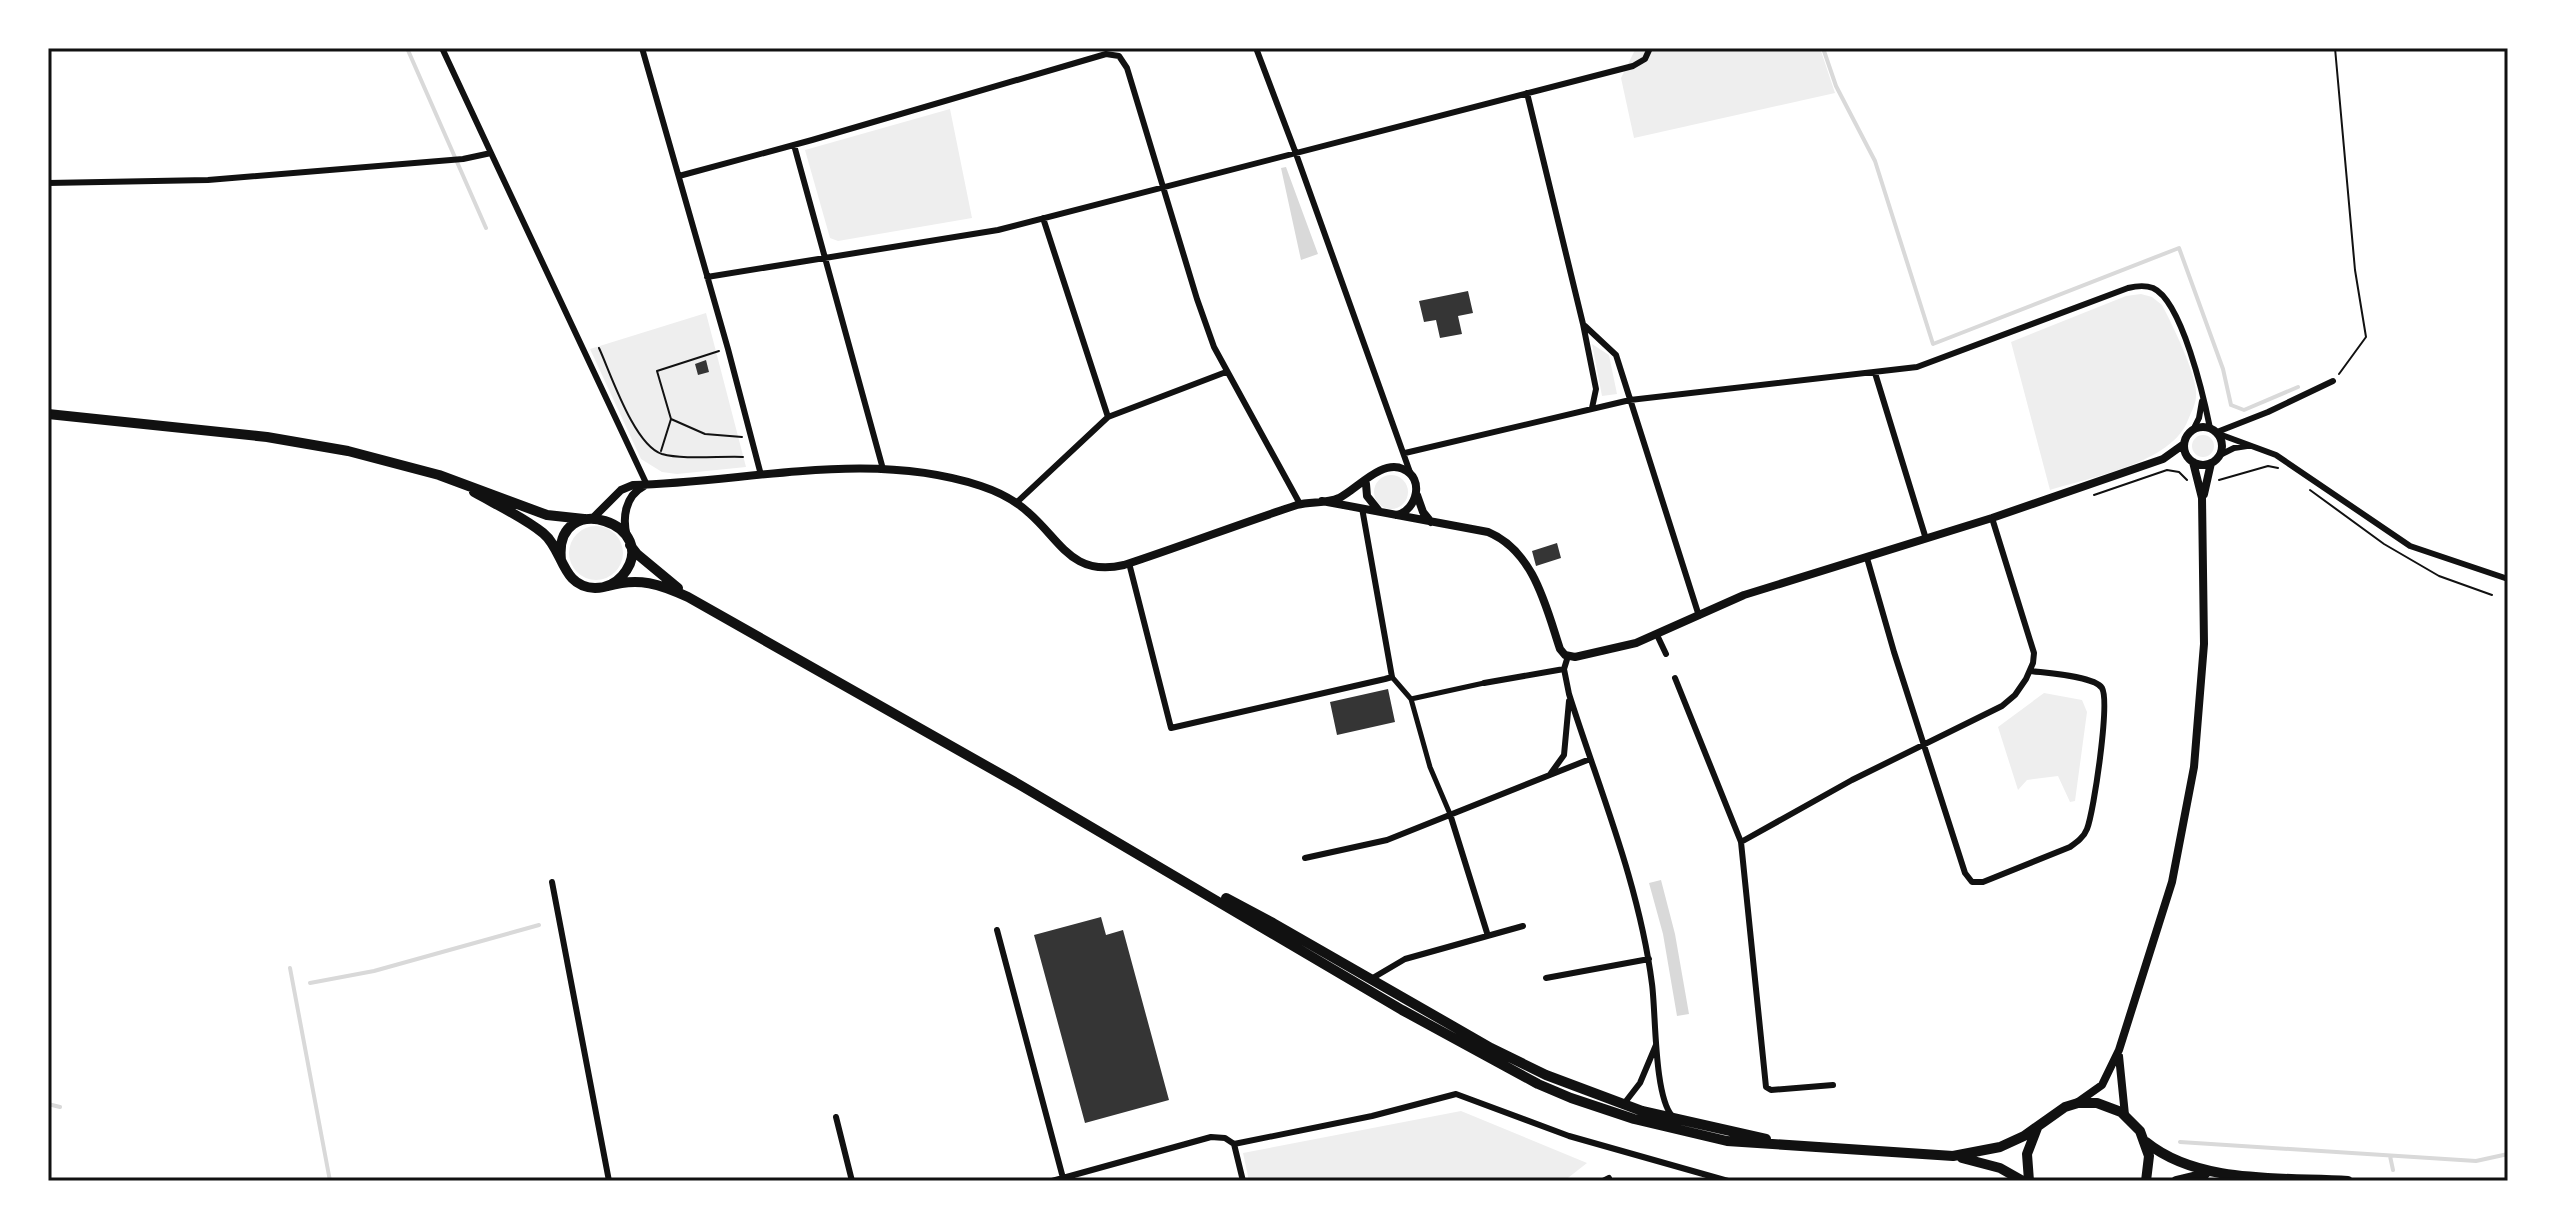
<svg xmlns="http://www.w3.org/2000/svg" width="2556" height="1229" font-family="Montserrat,sans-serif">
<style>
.green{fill:#eee}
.water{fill:#d9d9d9}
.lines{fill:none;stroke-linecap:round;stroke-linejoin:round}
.stream{stroke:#d9d9d9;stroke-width:4}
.building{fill:#353535}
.path{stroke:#111;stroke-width:2}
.pedestrian{stroke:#111;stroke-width:5}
.minor{stroke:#111;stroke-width:6}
.tertiary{stroke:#111;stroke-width:8}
.primary{stroke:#111;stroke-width:10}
.neatline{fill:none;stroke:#111;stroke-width:3}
</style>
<rect width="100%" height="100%" fill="#fff"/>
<path class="green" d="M 1636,48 L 1820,48 L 1835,93 L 1634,138 L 1621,78 Z
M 950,109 L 972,218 L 838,241 L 830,238 L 805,150 Z
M 2141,294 L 2152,297 L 2162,305 C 2173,326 2194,369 2196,391 C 2197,403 2192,410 2188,420 C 2172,463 2091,477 2050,490 L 2011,342 L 2126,296 Z
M 706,313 L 746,467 L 677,474 L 662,472 L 641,459 L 590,349 Z
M 1592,344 L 1609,355 L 1617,394 L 1602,396 Z
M2192 446a11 11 0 1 1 22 0a11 11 0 1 1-22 0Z
M1374 492a17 17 0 1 1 34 0a17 17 0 1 1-34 0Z
M569 553a27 27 0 1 1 54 0a27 27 0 1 1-54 0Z
M 2044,693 L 2082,700 L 2087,712 L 2075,801 L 2070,802 L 2058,776 L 2027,780 L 2018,790 L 1998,727 Z
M 1461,1111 L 1587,1163 L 1564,1181 L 1249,1181 L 1243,1153 Z"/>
<path class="water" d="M 1286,167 L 1318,254 L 1301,260 L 1281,168 Z
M 1661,880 L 1675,934 L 1689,1014 L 1677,1016 L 1663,934 L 1649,883 Z"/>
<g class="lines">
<path class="stream" d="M 407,48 L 486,228
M 1823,48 L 1836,86 L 1875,161 L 1933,344 L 2179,248 L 2223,369 L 2231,405 L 2244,410 L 2298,387
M 290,968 L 330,1181
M 310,983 L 374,971 L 539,925
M 48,1104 L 60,1107
M 2180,1142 L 2476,1161 L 2508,1154
M 2390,1156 L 2393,1170"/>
</g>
<path class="building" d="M 1468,291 L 1473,313 L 1458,316 L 1462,334 L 1440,338 L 1436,320 L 1424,322 L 1419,301 Z
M 706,360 L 709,372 L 698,375 L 695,364 Z
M 1557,543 L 1561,558 L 1536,566 L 1532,551 Z
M 1388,689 L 1395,722 L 1337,735 L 1330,702 Z
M 1101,917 L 1106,935 L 1123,930 L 1169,1100 L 1085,1123 L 1034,935 Z"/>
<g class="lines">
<path class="path" d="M 2335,48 L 2355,270 L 2366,337 L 2339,374
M 599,348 C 611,374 634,445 662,454 C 683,460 720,456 743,457
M 671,419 L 657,371 L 719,351
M 661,451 L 671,419 L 705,434 L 742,437
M 2219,480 L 2268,466 L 2278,468
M 2310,490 L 2384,544 L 2439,576 L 2492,595
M 2094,495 L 2167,470 L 2179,472 L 2187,480"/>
<path class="pedestrian" d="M 1392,677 L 1411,699 L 1430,767 L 1450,814
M 1411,699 L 1484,683"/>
<path class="minor" d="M 442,48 L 491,153
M 642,48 L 728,349 L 761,475
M 1256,48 L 1295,151 L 1411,475
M 1527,93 L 1583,324 L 1596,389 L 1592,408
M 794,145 L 883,469
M 679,176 L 812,140 L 1106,54 L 1119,56 L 1127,68 L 1197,299 L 1214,347 L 1300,504
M 48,183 L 208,180 L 463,159 L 491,153 L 647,485
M 1043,218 L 1108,417
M 707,277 L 998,230 L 1633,66 L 1645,59 L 1650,48
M 1585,326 L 1616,355 L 1699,616
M 1875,373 L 1926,539
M 2193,430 L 2199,418 L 2202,401
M 2217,432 L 2268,412 L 2333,381
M 2219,434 L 2276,455 L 2410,546 L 2508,579
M 1405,453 L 1630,400 L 1917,367 L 2128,288 C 2136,286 2145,285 2153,288 C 2182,301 2204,398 2210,428
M 2220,455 L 2234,448 L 2247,446
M 1016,503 L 1108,417 L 1226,372
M 1867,558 L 1894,652 L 1965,873 L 1972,882 L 1983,882 L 2070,847 C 2077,842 2084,837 2087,829 C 2094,811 2110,702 2102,688 C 2094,676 2046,673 2031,671
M 1129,563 L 1171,728 L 1385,679 L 1392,677 L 1362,508
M 1657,635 L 1666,654
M 1568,656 L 1564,669 L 1569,694 C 1599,789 1639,883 1652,984 C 1656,1014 1654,1095 1672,1116
M 1675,678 L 1741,842 L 1766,1087 L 1771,1090 L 1833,1085
M 1484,683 L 1564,669
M 1551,773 L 1564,755 L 1569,701
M 1450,814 L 1488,936
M 1741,842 L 1852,780 L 2002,706 L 2015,695 L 2026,679 L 2033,663 L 2034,653 L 1992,518
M 1305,858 L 1387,840 L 1590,759
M 552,882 L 609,1181
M 997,930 L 1063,1178
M 1546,978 L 1649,959
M 1371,979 L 1405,959 L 1523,926
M 1623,1105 L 1640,1083 L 1656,1045
M 836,1117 L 852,1181
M 1234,1144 L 1372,1116 L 1456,1094 L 1569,1136 L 1728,1181
M 1052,1181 L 1211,1137 L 1225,1138 L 1234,1144 L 1243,1181
M 1603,1181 L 1609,1178"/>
<path class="tertiary" d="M2184 446a19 19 0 1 1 38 0a19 19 0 1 1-38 0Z
M 1366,484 L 1367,496 L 1379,511
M 2204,494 L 2211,463
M 1417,495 L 1423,512 L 1431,522
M 1322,501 L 1488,532 C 1534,551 1546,607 1560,649 L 1565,655 L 1575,657 L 1636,643 L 1744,595 L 1992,518 L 2163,459 L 2184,444
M 593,518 L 621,490 L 633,485 C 749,482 868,449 981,486 C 999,492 1015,500 1029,513 C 1061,541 1072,577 1124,565 C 1182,546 1239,524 1297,505 C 1310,501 1326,504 1339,498 C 1357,489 1382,459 1403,469 C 1425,478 1417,510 1397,515
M 627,537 C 622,518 625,496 644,486
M 2119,1056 L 2125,1115
M 2078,1102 L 2102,1085 L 2119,1050 L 2172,882 L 2194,767 L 2204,644 L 2202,498 L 2193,462"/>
<path class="primary" d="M 48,414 L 267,437 L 348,451 L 439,475 L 547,515 L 584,519
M 474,492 C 497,505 523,517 543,533 C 564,550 561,587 595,588 C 605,588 615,584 622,576 C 666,525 553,486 561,560
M 630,545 L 637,554 L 678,588
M 608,586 C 639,577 660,584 688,597 L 1020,785 L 1402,1010 L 1538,1084 L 1571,1098 L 1634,1119 L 1727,1141 L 1953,1156 L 2000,1147 L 2024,1136 L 2065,1107 L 2078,1103 L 2097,1103 L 2121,1112 L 2140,1131 L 2149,1156 L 2146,1181
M 1226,898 L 1273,923 L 1491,1048 L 1546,1075 L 1642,1111 L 1766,1139
M 2146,1142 C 2199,1185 2282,1177 2348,1181
M 1962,1158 L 2000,1168 L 2023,1181
M 2029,1181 L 2027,1154 L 2037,1128
M 2176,1181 L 2205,1174"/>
</g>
<rect width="2556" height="1229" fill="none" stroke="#ffffff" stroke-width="100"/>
<rect x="50" y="50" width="2456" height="1129" class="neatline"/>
</svg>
